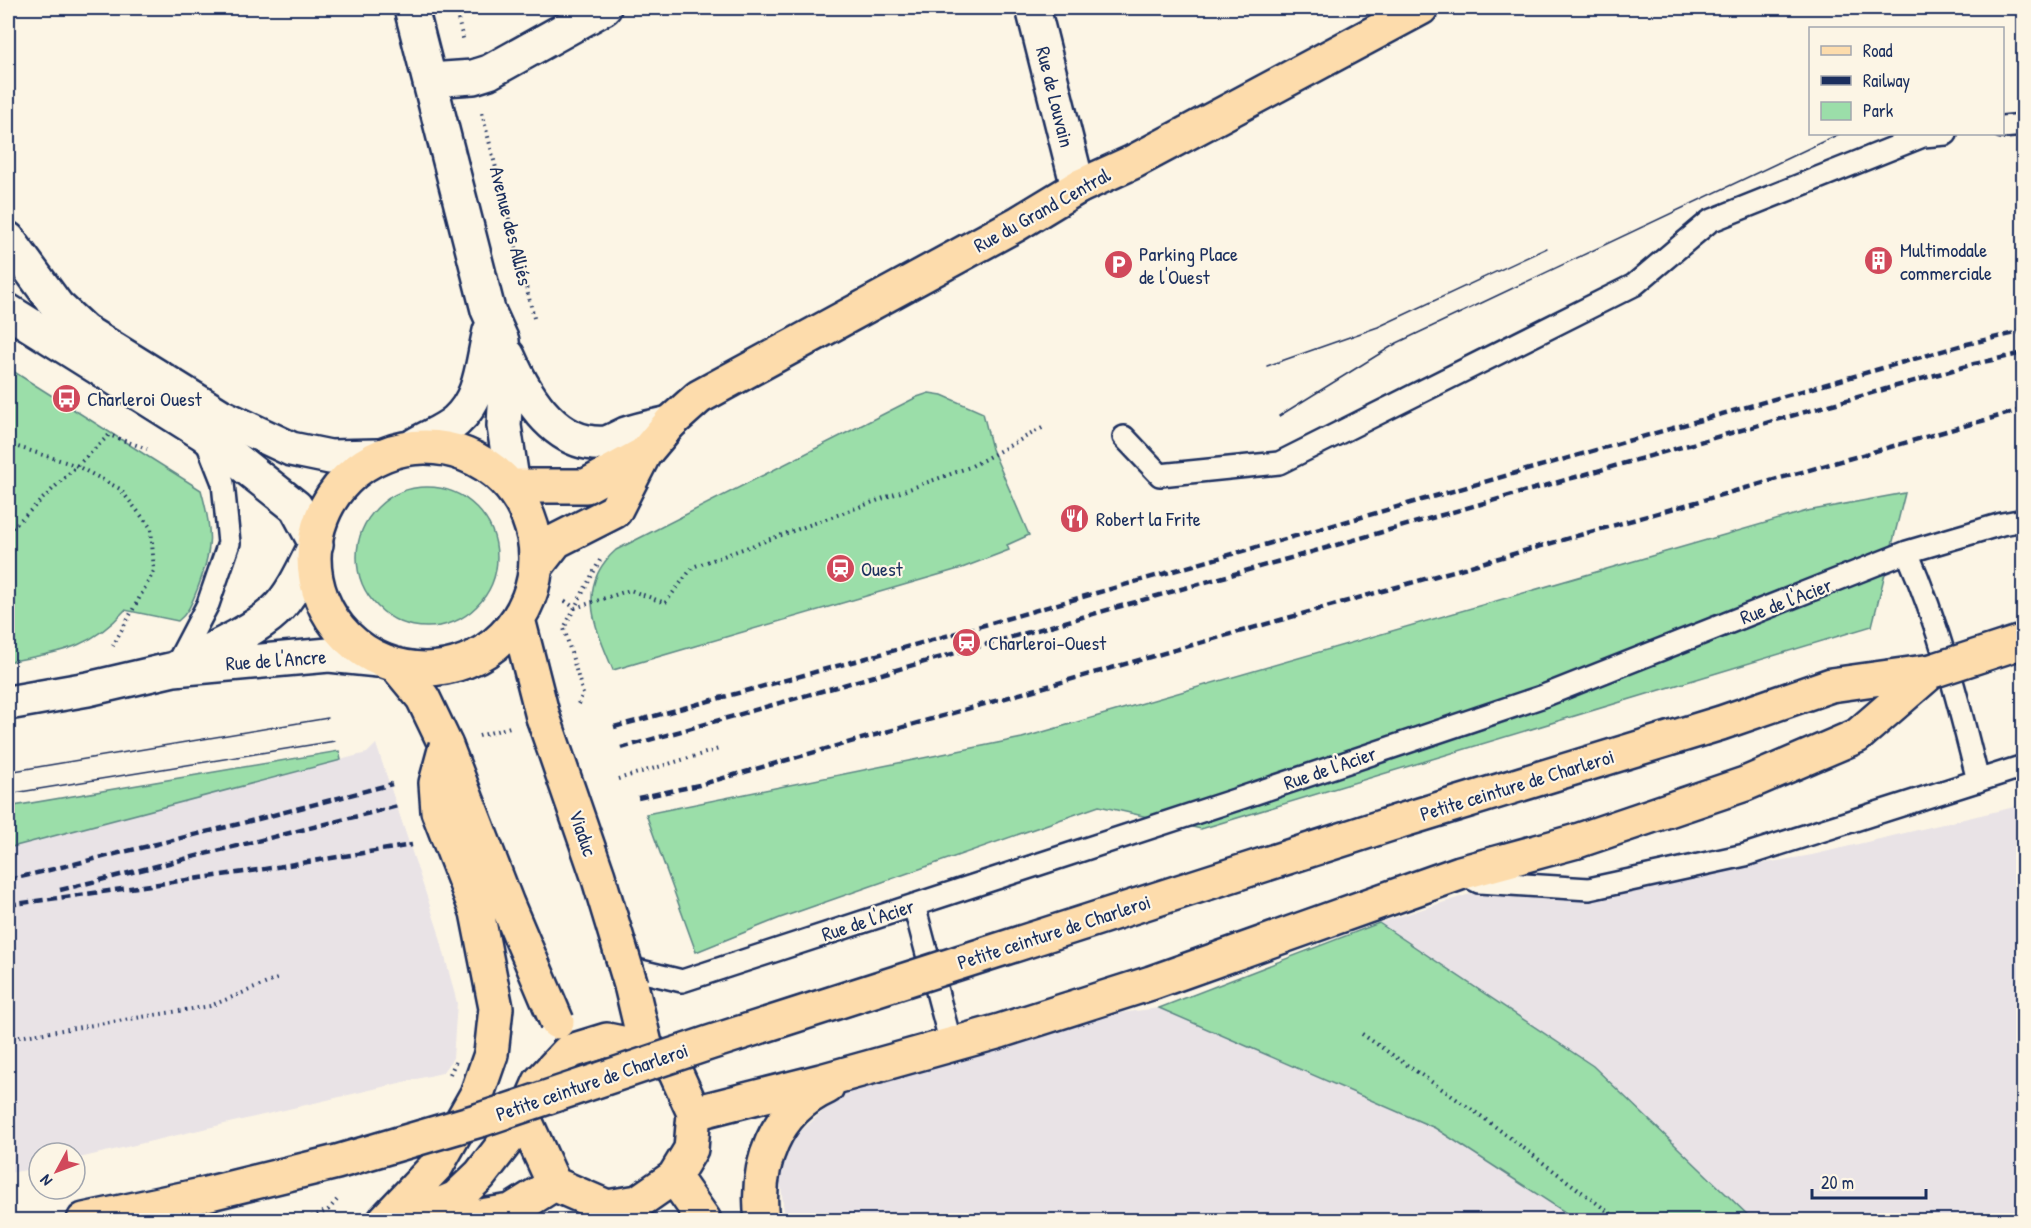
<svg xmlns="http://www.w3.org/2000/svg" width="2031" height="1228" font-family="'Patrick Hand',sans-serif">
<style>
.built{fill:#e9e3e6}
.green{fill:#9bdea9;stroke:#5b8684;stroke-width:1.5}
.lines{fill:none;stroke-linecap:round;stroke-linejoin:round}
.service-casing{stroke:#1b2f5e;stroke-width:26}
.minor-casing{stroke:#1b2f5e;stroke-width:38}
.tertiary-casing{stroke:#1b2f5e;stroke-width:38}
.primary-casing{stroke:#1b2f5e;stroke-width:38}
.motorway-casing{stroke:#1b2f5e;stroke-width:38}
.path{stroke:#1b2f5e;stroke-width:4;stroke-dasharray:1.5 4.5;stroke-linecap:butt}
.service{stroke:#fcf5e5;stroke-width:21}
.minor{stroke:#fcf5e5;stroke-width:33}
.tertiary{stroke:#fcf5e5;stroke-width:33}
.primary{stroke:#fddcac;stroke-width:33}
.motorway{stroke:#fddcac;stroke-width:33}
.tram{stroke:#1b2f5e;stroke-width:1.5}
.rail{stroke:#1b2f5e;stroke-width:4.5;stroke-dasharray:9 4.5;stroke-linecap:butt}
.primary-bridge-casing{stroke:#1b2f5e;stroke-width:38;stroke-linecap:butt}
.motorway-bridge-casing{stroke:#1b2f5e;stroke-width:38;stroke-linecap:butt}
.path-bridge{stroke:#1b2f5e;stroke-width:4;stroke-dasharray:1.5 4.5;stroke-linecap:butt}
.primary-bridge{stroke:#fddcac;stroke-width:33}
.motorway-bridge{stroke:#fddcac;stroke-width:33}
.labels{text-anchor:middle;stroke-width:4.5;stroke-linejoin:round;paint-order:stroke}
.street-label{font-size:20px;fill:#1b2f5e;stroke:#fcf5e5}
.poi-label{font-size:20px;fill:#1b2f5e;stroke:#fcf5e5;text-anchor:start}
</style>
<rect width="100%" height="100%" fill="#fcf5e5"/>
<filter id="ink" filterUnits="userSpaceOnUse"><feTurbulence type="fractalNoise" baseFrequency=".0167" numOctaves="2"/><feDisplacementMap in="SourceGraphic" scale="12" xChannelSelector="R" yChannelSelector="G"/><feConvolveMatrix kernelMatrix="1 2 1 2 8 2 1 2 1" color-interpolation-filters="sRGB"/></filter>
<g filter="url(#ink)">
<path class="built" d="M 376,744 L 438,930 L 457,1003 L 453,1058 L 442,1073 L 75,1159 L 75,1153 L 39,1153 L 39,1168 L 8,1173 L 8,845 L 367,753 Z
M 2023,805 L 2023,1220 L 1753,1220 L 1593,1066 L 1379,923 L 1476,892 L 1570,897 L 1812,855 Z
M 1159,1008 L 1435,1128 L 1577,1220 L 785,1220 L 780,1178 L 791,1140 L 850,1087 L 1112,1014 Z"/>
<path class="green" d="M 8,368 L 201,490 C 213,533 213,548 197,590 C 192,602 189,612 178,621 L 125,610 C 90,650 57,652 8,662 Z
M 929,393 L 942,395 L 983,413 L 992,449 L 1029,535 L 1007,545 L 1009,550 L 962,568 L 613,670 C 595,627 575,586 616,550 L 917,397 Z
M357 557a70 70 0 1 1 140 0a70 70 0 1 1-140 0Z
M 1905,493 L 1872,626 L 1201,829 L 1099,806 L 780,918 L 696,952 L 646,814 L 1022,738 L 1807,511 Z
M 339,751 L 341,760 L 8,848 L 8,807 Z
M 1379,923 L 1593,1066 L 1753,1220 L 1577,1220 L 1435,1128 L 1159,1008 Z"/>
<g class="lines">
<defs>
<path id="service" d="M 2002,127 L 2024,125
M 1124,437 L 1160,475 L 1279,463 L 1634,285 L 1710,221 L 1923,136 L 1946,134
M 1907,552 C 1939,626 1959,703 1978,781
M 174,669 L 208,604 L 229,543 L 223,483 L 206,440
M 1463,874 L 1479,882 L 1589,889 L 1745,855 L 2024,766
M 914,905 L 951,1044
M 628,968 L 682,981 L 1238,799 L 1541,697 L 1907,552 L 2002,524 L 2024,520"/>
<path id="minor" d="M 1033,8 L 1078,187
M 430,80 L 473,77 L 489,72 L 604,8
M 8,239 L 57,306 L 84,331 L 221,416 L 291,449 L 330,457 L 378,456"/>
<path id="tertiary" d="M 411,8 L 488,310 L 502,341 L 506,388 L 504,426 L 513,486
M 8,311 L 204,434 L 296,507 L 316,544 C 306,564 292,596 275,611 C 253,632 202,654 174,669
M 508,356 C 525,395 555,447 605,443 C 612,442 619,437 626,434 C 640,429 656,426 670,423
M 415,445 C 428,437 445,431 456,421 C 482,398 482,363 490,331
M 8,703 L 88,689 L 174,669 L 329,655 L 378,660"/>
<path id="primary" d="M314 558a111 111 0 1 1 222 0a111 111 0 1 1-222 0Z
M 513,486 L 586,486 L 644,454
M 538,564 L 556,541 L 615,511 L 644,454 L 670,423 L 699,397 L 1017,224 L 1078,187 L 1133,162 L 1421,8
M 518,619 L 543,717
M 399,669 L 423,698 L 446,746
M 631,985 L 646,1048
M 694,1113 L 821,1081 L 1000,1031 L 1151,983 L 1460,873 L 1577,841
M 674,1177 L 704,1220
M 385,1220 L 437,1165 L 477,1094 L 491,1054
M 404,1220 L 456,1198 L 480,1175 L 524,1118 L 540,1082 L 568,1052 L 607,1040 L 646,1048 L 674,1069 L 694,1113 L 691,1149 L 674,1177 L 638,1202 L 607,1207 L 554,1184 L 524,1118
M 456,1220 L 511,1211 L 554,1184
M 762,1220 C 755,1166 774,1111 827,1087"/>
<path id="motorway" d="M 1397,822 L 1721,723 L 1831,685 L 1932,671
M 1577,841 L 1745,784 L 1857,736 L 1932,671
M 84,1220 L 202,1195"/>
</defs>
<use href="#service" class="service-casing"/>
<use href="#minor" class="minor-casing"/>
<use href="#tertiary" class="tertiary-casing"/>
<use href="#primary" class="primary-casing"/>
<use href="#motorway" class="motorway-casing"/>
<path class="path" d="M 455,8 L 464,42
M 482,113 L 534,318
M 8,441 L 18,447 L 75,465 L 120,489 L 151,528 L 154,571 L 113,646
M 8,532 L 109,435 L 147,449
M 565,601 L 575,608 L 630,590 L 665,603 L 693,567 L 970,467 L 1046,426
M 583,694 L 564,628 L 600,560
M 618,779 L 719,749
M 1362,1034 L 1481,1116 L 1619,1220
M 8,1041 L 13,1038 L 210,1006 L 277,979
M 306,1220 L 328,1210 L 337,1200"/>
<use href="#service" class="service"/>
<use href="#minor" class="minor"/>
<use href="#tertiary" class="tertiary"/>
<use href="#primary" class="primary"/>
<use href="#motorway" class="motorway"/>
<path class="tram" d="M 1267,366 L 1378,327 L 1547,248
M 1279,416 L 1397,343 L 1839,134
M 8,772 L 328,718
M 8,794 L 335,741"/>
<path class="rail" d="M 614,727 L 932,640 L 1963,345 L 2024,331
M 621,748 L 1974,364 L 2024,353
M 638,798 L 699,785 L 2024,409
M 8,880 L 239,824 L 392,784
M 60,890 L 398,806
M 8,905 L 258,870 L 412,845"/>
<defs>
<path id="primary-bridge" d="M 543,717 L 598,876 L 631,985
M 446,746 L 436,783 L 438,811 L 477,912 L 496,1008 L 491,1054
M 446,746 L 507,904 L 557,1022"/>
<path id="motorway-bridge" d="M 1932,671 L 2024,641
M 202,1195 L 337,1162 L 480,1120 L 709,1043 L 1397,822"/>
</defs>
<use href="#primary-bridge" class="primary-bridge-casing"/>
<use href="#motorway-bridge" class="motorway-bridge-casing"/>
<path class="path-bridge" d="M 578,704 L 583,694
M 479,736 L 510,727
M 450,1074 L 456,1061"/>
<use href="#primary-bridge" class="primary-bridge"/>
<use href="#motorway-bridge" class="motorway-bridge"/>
</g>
</g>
<defs>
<symbol id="building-disc" viewBox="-11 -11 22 22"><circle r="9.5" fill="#d1495b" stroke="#fcf5e5"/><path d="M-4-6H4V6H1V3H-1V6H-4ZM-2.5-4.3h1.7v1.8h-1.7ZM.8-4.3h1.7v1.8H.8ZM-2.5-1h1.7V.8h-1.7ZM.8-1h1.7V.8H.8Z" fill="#fff"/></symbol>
<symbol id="parking-disc" viewBox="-11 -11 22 22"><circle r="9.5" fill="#d1495b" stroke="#fcf5e5"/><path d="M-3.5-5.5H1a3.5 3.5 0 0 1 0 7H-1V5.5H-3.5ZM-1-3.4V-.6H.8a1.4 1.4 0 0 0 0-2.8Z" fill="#fff"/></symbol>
<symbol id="bus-disc" viewBox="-11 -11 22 22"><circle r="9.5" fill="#d1495b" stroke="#fcf5e5"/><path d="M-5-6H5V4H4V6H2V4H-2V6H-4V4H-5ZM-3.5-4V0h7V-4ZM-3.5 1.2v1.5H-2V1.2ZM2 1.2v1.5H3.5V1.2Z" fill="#fff"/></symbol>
<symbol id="restaurant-disc" viewBox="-11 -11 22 22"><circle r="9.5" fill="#d1495b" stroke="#fcf5e5"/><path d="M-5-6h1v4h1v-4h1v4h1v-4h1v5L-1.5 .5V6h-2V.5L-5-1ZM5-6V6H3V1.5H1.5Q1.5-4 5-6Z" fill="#fff"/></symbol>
<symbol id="station-disc" viewBox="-11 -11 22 22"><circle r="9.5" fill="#d1495b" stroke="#fcf5e5"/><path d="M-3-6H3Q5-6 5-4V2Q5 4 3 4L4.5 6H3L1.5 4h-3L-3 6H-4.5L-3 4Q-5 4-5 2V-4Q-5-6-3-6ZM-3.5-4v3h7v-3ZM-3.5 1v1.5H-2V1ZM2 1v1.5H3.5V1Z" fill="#fff"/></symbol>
</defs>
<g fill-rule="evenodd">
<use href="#building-disc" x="1862" y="244" width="33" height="33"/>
<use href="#parking-disc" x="1102" y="248" width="33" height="33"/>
<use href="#bus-disc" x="50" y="382" width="33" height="33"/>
<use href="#restaurant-disc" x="1058" y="502" width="33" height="33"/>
<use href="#station-disc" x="824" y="552" width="33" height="33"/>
<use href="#station-disc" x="950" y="626" width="33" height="33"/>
</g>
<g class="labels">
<g class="street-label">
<text transform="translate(1055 97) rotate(76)" y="7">Rue de Louvain</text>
<text transform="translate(1042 210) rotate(-29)" y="7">Rue du Grand Central</text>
<text transform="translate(511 226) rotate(76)" y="7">Avenue des Alliés</text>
<text transform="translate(1786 601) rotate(-21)" y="7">Rue de l'Acier</text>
<text transform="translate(276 660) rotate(-4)" y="7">Rue de l'Ancre</text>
<text transform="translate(1330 768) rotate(-19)" y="7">Rue de l'Acier</text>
<text transform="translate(1517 785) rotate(-17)" y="7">Petite ceinture de Charleroi</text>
<text transform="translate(583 833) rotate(71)" y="7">Viaduc</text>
<text transform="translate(868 920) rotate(-18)" y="7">Rue de l'Acier</text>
<text transform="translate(1054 932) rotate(-18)" y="7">Petite ceinture de Charleroi</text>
<text transform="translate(592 1082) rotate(-19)" y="7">Petite ceinture de Charleroi</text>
</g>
<g class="poi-label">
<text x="1900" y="257">Multimodale<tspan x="1900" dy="23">commerciale</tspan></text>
<text x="1139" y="261">Parking Place<tspan x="1139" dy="23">de l'Ouest</tspan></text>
<text x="87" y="406">Charleroi Ouest</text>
<text x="1096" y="526">Robert la Frite</text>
<text x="861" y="576">Ouest</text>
<text x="988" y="650">Charleroi-Ouest</text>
</g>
</g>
<rect width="2031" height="1228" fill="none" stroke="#fcf5e5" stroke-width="30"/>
<rect x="15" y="15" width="2001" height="1198" fill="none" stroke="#1b2f5e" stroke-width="2" filter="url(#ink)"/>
<rect x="1809" y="27" width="195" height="108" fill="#fcf5e5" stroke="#a2a6af" stroke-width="1.5"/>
<rect x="1821" y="46" width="30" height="9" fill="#fddcac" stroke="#a2a6af" stroke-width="1.5"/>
<text x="1863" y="57" font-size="18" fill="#1b2f5e">Road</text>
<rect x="1821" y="76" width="30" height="9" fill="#1b2f5e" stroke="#a2a6af" stroke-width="1.5"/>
<text x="1863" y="87" font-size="18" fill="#1b2f5e">Railway</text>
<rect x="1821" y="102" width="30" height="18" fill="#9bdea9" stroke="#a2a6af" stroke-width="1.5"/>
<text x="1863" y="117" font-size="18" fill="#1b2f5e">Park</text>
<g transform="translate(57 1171) rotate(229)"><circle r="28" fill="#fcf5e5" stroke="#a2a6af" stroke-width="1.5"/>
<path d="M0-4.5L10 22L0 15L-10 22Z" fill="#d1495b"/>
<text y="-9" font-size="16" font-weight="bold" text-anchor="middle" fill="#1b2f5e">N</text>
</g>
<path d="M1812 1189v9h114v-9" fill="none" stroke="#1b2f5e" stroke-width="3"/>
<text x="1821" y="1189" font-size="18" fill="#1b2f5e" stroke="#fcf5e5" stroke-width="4.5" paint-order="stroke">20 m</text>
</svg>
